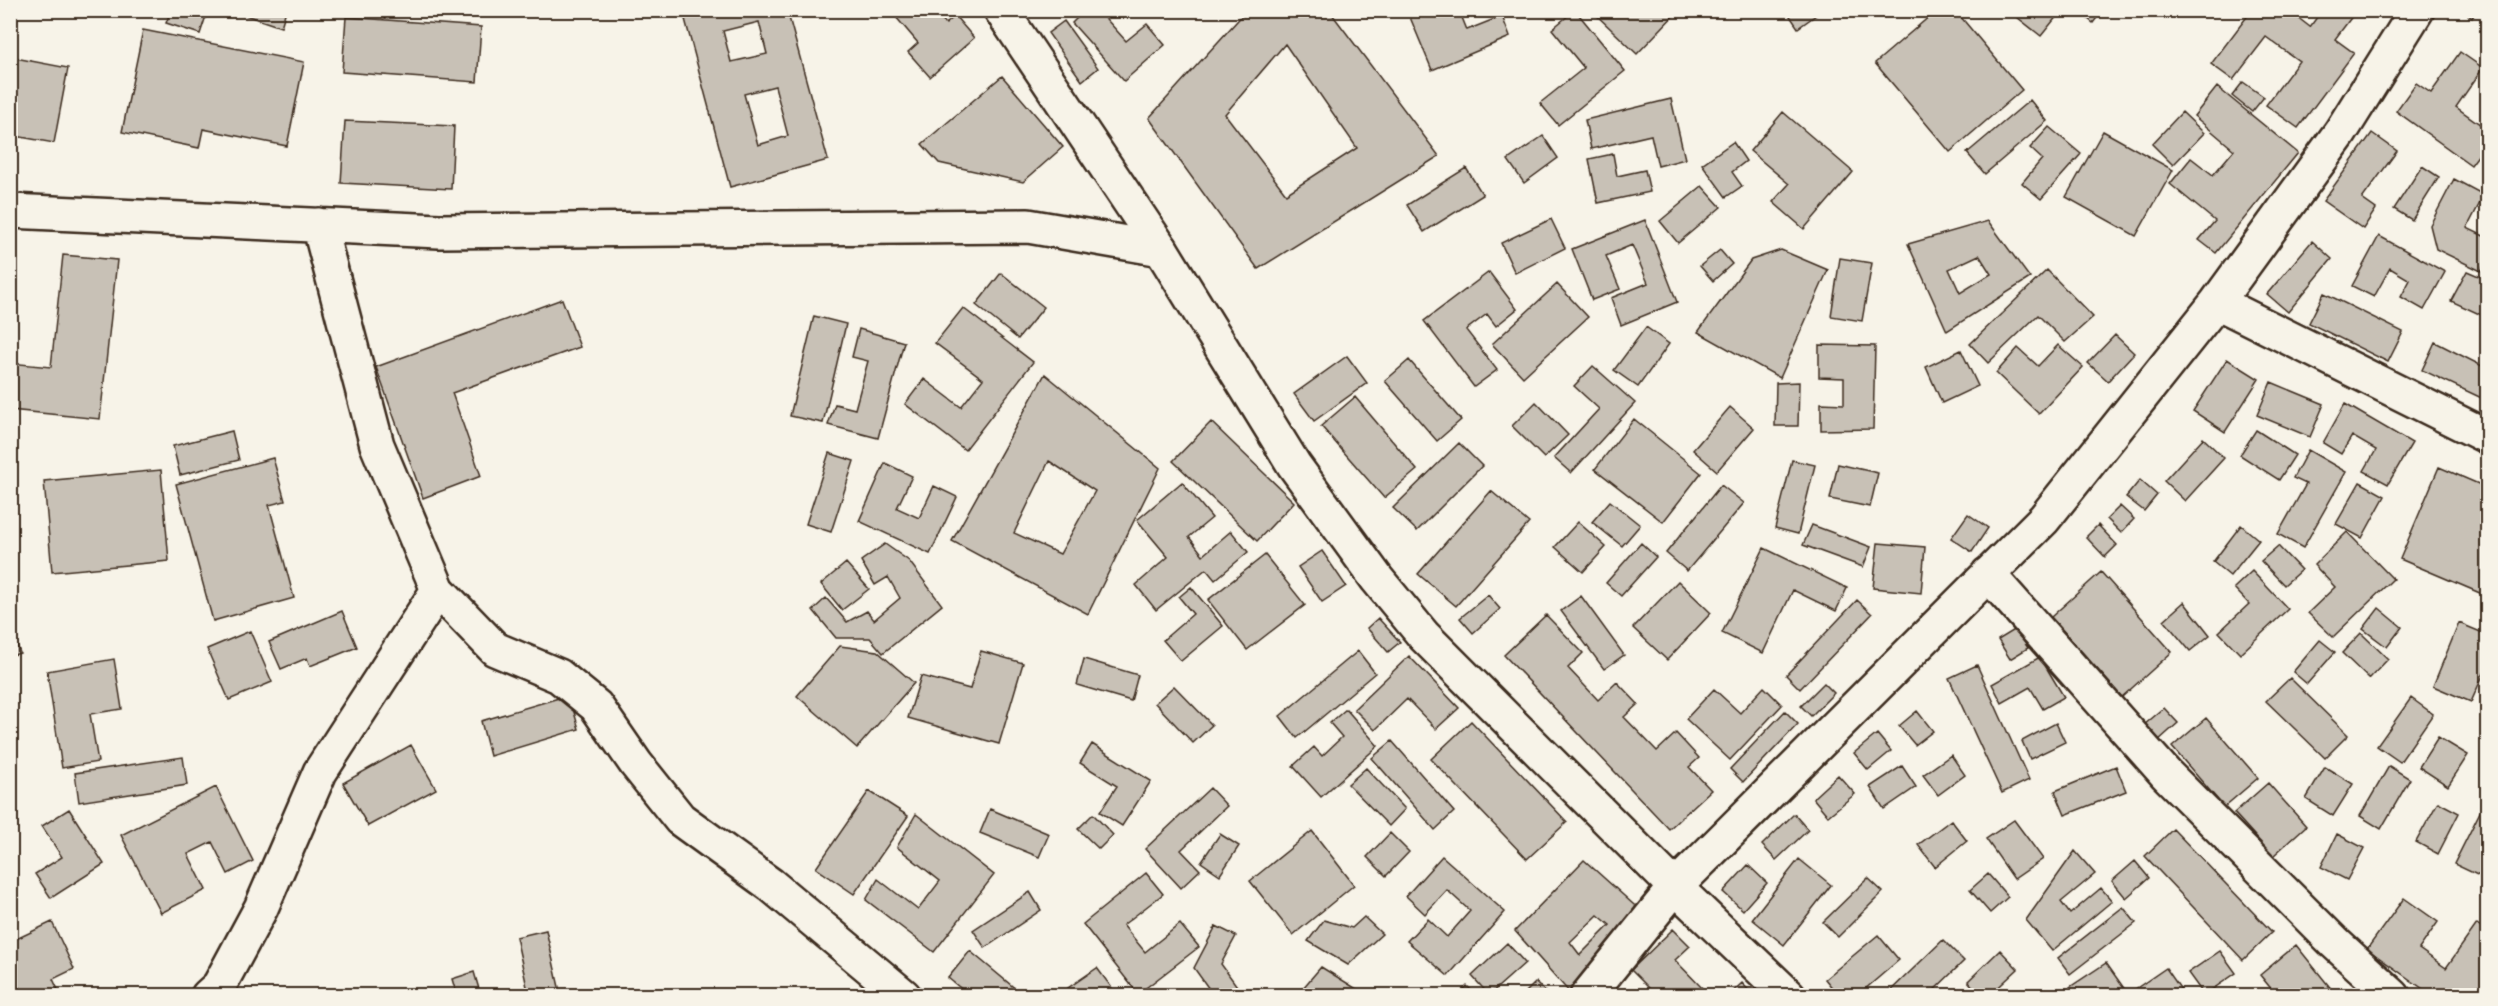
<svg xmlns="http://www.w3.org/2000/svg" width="2498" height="1006" font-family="'Gochi Hand',sans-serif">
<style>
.building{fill:#c8c1b6;stroke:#3b2a1e;stroke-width:1.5;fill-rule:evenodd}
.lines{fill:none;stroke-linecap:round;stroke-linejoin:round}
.street-casing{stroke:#3b2a1e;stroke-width:38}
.secondary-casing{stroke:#3b2a1e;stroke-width:38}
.street{stroke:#f7f3e8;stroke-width:33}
.secondary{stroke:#f7f3e8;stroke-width:33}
</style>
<rect width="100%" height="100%" fill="#f7f3e8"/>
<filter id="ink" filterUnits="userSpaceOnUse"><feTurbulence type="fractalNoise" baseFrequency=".0167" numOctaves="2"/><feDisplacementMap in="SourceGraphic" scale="12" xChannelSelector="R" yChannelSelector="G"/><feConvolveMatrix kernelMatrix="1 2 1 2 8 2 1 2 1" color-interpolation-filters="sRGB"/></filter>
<g filter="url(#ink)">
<path class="building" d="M 171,10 L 208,10 L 200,34 L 166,23 Z
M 230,10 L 286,10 L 281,27 Z
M 715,10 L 787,10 L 828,160 L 730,187 L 685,19 ZM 759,22 L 767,54 L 731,62 L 723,31 ZM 775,86 L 788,136 L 758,145 L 744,94 Z
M 890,10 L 934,10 L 946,24 L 955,16 L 974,38 L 930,77 L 908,52 L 918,43 Z
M 1085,10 L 1098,10 L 1126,41 L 1147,24 L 1165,45 L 1124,81 L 1072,23 Z
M 1247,10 L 1329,10 L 1439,156 L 1258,269 L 1149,118 ZM 1285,44 L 1357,148 L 1286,194 L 1225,114 Z
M 1407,10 L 1459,10 L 1467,30 L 1502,16 L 1510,37 L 1432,70 Z
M 1575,10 L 1625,71 L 1558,125 L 1540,103 L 1584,68 L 1552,29 Z
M 1591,10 L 1679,10 L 1637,54 Z
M 1786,10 L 1823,10 L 1798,28 Z
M 1937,10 L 1955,10 L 2022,90 L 1950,152 L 1875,63 Z
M 2008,10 L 2062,10 L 2041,36 Z
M 2077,10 L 2103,10 L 2093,23 Z
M 2252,10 L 2288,10 L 2310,27 L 2322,10 L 2347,10 L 2353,15 L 2335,39 L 2354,53 L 2298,128 L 2266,105 L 2299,61 L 2266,37 L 2233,80 L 2211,64 Z
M 2462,10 L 2477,10 L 2472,18 Z
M 346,17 L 481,27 L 477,82 L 342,72 Z
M 1064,21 L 1098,68 L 1082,81 L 1048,33 Z
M 143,30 L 304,62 L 287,146 L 203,129 L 199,148 L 122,132 Z
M 2460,52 L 2483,68 L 2456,107 L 2488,130 L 2488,142 L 2471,165 L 2396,111 L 2416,83 L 2431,93 Z
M 10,57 L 68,68 L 54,143 L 10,135 Z
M 1002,76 L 1063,147 L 1023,182 L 939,163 L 922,144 Z
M 2243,82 L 2264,97 L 2252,112 L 2232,96 Z
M 2217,87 L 2298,153 L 2216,253 L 2199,240 L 2215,221 L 2170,184 L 2191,158 L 2213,175 L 2234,150 L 2194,116 Z
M 1671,99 L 1685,159 L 1658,166 L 1651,135 L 1591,149 L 1585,120 Z
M 2030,100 L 2047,121 L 1985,174 L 1967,153 Z
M 1783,112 L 1853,172 L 1804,229 L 1773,202 L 1789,184 L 1750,151 Z
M 2182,112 L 2204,133 L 2173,165 L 2152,144 Z
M 345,121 L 454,126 L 451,189 L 341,183 Z
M 2049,127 L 2081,154 L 2041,199 L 2022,183 L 2042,159 L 2030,148 Z
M 2103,131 L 2173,170 L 2136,236 L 2066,197 Z
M 2372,133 L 2397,151 L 2362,199 L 2376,209 L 2363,229 L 2323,201 Z
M 1543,136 L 1558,158 L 1524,183 L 1508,160 Z
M 1733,142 L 1746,161 L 1732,172 L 1742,186 L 1726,197 L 1702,164 Z
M 1613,154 L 1617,176 L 1645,170 L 1650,192 L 1598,203 L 1589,159 Z
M 2422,166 L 2439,177 L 2412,220 L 2394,209 Z
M 1466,168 L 1483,195 L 1424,232 L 1407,205 Z
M 2454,179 L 2484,195 L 2467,228 L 2488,238 L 2488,258 L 2481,271 L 2436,249 L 2430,225 Z
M 1702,186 L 1721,207 L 1678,243 L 1660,221 Z
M 1551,219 L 1565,248 L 1515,273 L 1501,243 Z
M 1645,220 L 1677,302 L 1621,325 L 1611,298 L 1648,283 L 1632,245 L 1606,256 L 1620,289 L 1592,300 L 1572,249 Z
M 1988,221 L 2030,278 L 1947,331 L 1908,244 ZM 1979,255 L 1991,274 L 1960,293 L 1949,269 Z
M 2379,236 L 2445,272 L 2424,310 L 2401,297 L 2410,280 L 2390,268 L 2374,297 L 2352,286 Z
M 2312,241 L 2332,259 L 2288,312 L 2267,294 Z
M 1720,250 L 1732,264 L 1713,281 L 1700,266 Z
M 1781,250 L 1828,270 L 1780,378 L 1698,332 L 1751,260 Z
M 63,255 L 117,260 L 100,419 L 10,410 L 10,363 L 51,367 Z
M 1840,258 L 1872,263 L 1862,321 L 1831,316 Z
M 2047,270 L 2093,317 L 2065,342 L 2038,315 L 1988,363 L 1970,344 Z
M 2467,271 L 2488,280 L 2488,318 L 2451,301 Z
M 1489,272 L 1517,309 L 1496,326 L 1487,314 L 1466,330 L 1497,370 L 1474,387 L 1424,321 Z
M 1001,273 L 1044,307 L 1018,339 L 976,305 Z
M 1557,284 L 1588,317 L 1523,377 L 1492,344 Z
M 2324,293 L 2403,332 L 2388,362 L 2309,323 Z
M 562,299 L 580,347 L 452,393 L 481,476 L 423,498 L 376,367 Z
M 963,308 L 1033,362 L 965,450 L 905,404 L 924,379 L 961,407 L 983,379 L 935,343 Z
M 814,316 L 846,324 L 823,423 L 790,416 Z
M 1646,327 L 1669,344 L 1638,387 L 1614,370 Z
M 859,329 L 904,342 L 878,438 L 828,425 L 835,404 L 855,409 L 868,361 L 852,357 Z
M 2115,335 L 2134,353 L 2108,381 L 2088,363 Z
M 2435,342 L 2484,367 L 2488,359 L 2488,401 L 2422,370 Z
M 1819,345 L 1875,346 L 1873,429 L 1821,430 L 1821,403 L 1844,404 L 1844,378 L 1819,377 Z
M 2058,345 L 2083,367 L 2039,414 L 1996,373 L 2018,348 L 2038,366 Z
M 1961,350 L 1978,386 L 1942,403 L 1926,367 Z
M 1347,356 L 1367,383 L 1314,421 L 1294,394 Z
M 2227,359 L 2259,379 L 2225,432 L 2193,411 Z
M 1409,360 L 1461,420 L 1437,441 L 1385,381 Z
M 1593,366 L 1635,403 L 1571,473 L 1554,458 L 1599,409 L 1574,386 Z
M 1045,374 L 1160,468 L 1088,614 L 952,541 ZM 1049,461 L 1095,491 L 1060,554 L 1014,533 Z
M 1799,382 L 1798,426 L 1775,426 L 1776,383 Z
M 2271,382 L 2324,404 L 2310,437 L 2257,415 Z
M 1355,397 L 1417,470 L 1384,498 L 1321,426 Z
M 1536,402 L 1568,435 L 1544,458 L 1512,426 Z
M 2345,404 L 2412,443 L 2388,484 L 2364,471 L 2376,450 L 2352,436 L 2341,454 L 2323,443 Z
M 1730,407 L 1754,428 L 1717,471 L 1693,450 Z
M 1634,419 L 1701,473 L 1663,522 L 1595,469 Z
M 1211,422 L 1294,502 L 1257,541 L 1173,461 Z
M 2256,430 L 2295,455 L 2279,480 L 2240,455 Z
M 232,431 L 239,460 L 180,475 L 173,446 Z
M 2203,438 L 2224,458 L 2185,501 L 2164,481 Z
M 1459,443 L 1482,466 L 1417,531 L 1393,508 Z
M 2308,450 L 2346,472 L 2303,548 L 2278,534 L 2306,484 L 2293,478 Z
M 829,453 L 854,461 L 831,532 L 806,524 Z
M 273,458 L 285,501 L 269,505 L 294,598 L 213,621 L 176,484 Z
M 1792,460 L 1815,465 L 1798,534 L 1775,528 Z
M 885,463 L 912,476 L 897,508 L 919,518 L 934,486 L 957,497 L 930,554 L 859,521 Z
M 1838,464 L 1878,473 L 1870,507 L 1830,499 Z
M 2439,467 L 2488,488 L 2487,596 L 2400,559 Z
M 161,470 L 169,561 L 52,572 L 44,481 Z
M 2140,480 L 2157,495 L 2144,511 L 2126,497 Z
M 1182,482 L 1212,518 L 1189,537 L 1203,555 L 1231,531 L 1248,552 L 1215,580 L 1206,569 L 1156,610 L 1136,585 L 1168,557 L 1137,520 Z
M 2360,482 L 2385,496 L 2362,538 L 2336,524 Z
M 1721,485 L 1744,503 L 1687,571 L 1666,553 Z
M 1491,491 L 1529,523 L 1456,606 L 1418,574 Z
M 1610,501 L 1640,525 L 1622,546 L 1592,522 Z
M 2120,506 L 2134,519 L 2121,533 L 2107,519 Z
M 1968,514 L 1988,528 L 1972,552 L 1951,538 Z
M 1578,522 L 1606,547 L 1583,572 L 1555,547 Z
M 1812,525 L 1871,547 L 1863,567 L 1803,545 Z
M 2098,525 L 2117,545 L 2105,557 L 2086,537 Z
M 2241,525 L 2259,540 L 2230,576 L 2213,562 Z
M 2347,532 L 2393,579 L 2333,637 L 2308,613 L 2335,587 L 2314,565 Z
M 1641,543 L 1656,557 L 1621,596 L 1606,583 Z
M 1878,543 L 1925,547 L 1921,593 L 1873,588 Z
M 885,544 L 909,561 L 942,605 L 883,653 L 870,638 L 836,638 L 813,610 L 826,598 L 847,622 L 867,611 L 874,620 L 900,598 L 888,577 L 875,585 L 861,561 Z
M 2278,546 L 2301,570 L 2284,585 L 2261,561 Z
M 1764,548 L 1847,588 L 1836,611 L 1793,590 L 1763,653 L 1722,633 Z
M 1322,551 L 1346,586 L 1322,602 L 1298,567 Z
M 1265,555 L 1305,605 L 1247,650 L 1208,600 Z
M 846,563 L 869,589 L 842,610 L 821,584 Z
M 2252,571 L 2288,609 L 2240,654 L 2219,632 L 2249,604 L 2234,588 Z
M 2101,572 L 2172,652 L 2122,697 L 2051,617 Z
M 1678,581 L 1711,613 L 1667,660 L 1633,628 Z
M 1191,587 L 1223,626 L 1181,661 L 1163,640 L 1193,614 L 1179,597 Z
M 1488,595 L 1500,609 L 1473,633 L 1460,618 Z
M 1581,596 L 1624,655 L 1604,669 L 1561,611 Z
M 1857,600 L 1872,614 L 1800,689 L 1786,675 Z
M 2184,602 L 2210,635 L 2190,651 L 2164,620 Z
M 2379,608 L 2402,627 L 2387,647 L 2363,629 Z
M 342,611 L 357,647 L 310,666 L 307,658 L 281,669 L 269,642 Z
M 1546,615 L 1583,653 L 1568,668 L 1598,700 L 1617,682 L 1638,704 L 1624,717 L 1657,751 L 1676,733 L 1699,758 L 1689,767 L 1711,790 L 1669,829 L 1504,655 Z
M 1378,618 L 1400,642 L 1388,652 L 1367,628 Z
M 2459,623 L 2488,635 L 2488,664 L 2471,702 L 2433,686 Z
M 10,626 L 20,653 L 10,656 Z
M 2016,629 L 2028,648 L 2010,659 L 1998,640 Z
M 250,631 L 272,682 L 229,700 L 207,649 Z
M 2361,633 L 2388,659 L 2369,679 L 2342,653 Z
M 2320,640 L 2335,652 L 2307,684 L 2293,672 Z
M 840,646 L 877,651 L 914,683 L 857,748 L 797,696 Z
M 981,651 L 1023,663 L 999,744 L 908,718 L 921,676 L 970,689 Z
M 1358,651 L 1375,673 L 1297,738 L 1280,716 Z
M 1409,656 L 1459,708 L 1436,729 L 1407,699 L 1375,730 L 1354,709 Z
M 2040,657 L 2064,697 L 2043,709 L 2030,687 L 2002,703 L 1992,684 Z
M 114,659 L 122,709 L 90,714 L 98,762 L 62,768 L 47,671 Z
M 1084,659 L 1138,675 L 1131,701 L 1077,685 Z
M 1977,665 L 2029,780 L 2002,793 L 1949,678 Z
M 2290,678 L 2348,735 L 2325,758 L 2266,701 Z
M 1824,683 L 1834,693 L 1811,716 L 1801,706 Z
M 1174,686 L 1212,725 L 1193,743 L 1155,703 Z
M 1764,687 L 1782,705 L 1730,760 L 1686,719 L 1714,689 L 1740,713 Z
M 569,695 L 579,729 L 490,756 L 481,721 Z
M 2411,698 L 2433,714 L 2400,762 L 2377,746 Z
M 2164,708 L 2178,723 L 2158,741 L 2144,725 Z
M 1346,709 L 1378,746 L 1321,797 L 1293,766 L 1314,747 L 1322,756 L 1342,737 L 1330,723 Z
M 1785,711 L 1798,724 L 1743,782 L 1730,769 Z
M 1917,711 L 1933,731 L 1915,745 L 1899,726 Z
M 2206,718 L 2258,778 L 2224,807 L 2172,747 Z
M 1471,721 L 1567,822 L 1527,859 L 1431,759 Z
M 2056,723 L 2065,742 L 2030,759 L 2022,741 Z
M 1877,734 L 1891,751 L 1868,770 L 1854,753 Z
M 2438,737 L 2468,755 L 2448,786 L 2419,767 Z
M 1392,741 L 1454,812 L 1435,830 L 1372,758 Z
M 1092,744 L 1151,781 L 1122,826 L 1100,812 L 1117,786 L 1080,763 Z
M 411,745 L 436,789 L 368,826 L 343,783 Z
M 1951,755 L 1965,775 L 1938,795 L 1923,775 Z
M 183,757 L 187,785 L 79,802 L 75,773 Z
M 1902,766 L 1916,787 L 1884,809 L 1870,787 Z
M 2116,766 L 2126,791 L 2065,815 L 2055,791 Z
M 2389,766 L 2410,779 L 2381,829 L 2360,816 Z
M 2325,767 L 2353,784 L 2333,816 L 2306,799 Z
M 1366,768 L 1405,809 L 1389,826 L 1348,784 Z
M 1838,775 L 1855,794 L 1828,816 L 1813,798 Z
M 2268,783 L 2306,826 L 2273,856 L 2234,813 Z
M 216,787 L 253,861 L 228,874 L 212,842 L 188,854 L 206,890 L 161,913 L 121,835 Z
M 1210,788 L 1227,806 L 1181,850 L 1200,870 L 1181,888 L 1145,849 Z
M 869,791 L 908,816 L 854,894 L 816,868 Z
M 2438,802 L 2459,813 L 2438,854 L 2416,842 Z
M 69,809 L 104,864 L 51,898 L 35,874 L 62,857 L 42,826 Z
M 990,809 L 1049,834 L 1039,857 L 980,833 Z
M 2480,812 L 2488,815 L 2488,880 L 2454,864 Z
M 916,814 L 994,875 L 934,952 L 866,900 L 878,879 L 918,910 L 940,881 L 897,847 Z
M 1093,814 L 1113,835 L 1099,849 L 1078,829 Z
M 1794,814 L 1808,830 L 1776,860 L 1762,845 Z
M 1951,820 L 1967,841 L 1935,867 L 1918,845 Z
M 2014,820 L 2043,859 L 2014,879 L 1986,839 Z
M 2173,829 L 2272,932 L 2243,960 L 2145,856 Z
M 1312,831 L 1354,885 L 1293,935 L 1250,881 Z
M 1390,833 L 1409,852 L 1386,876 L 1367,857 Z
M 1220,834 L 1239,846 L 1220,875 L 1201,862 Z
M 2337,834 L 2364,848 L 2347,880 L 2321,867 Z
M 2075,851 L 2095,874 L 2061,902 L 2070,914 L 2101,888 L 2112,901 L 2052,951 L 2026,920 Z
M 1442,856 L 1505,912 L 1448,976 L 1407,941 L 1428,919 L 1447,937 L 1470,911 L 1447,890 L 1425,914 L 1406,896 Z
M 1799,859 L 1831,885 L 1784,945 L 1752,919 Z
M 1584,860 L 1643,913 L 1570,993 L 1515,931 ZM 1598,915 L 1610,925 L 1580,955 L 1570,942 Z
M 2135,861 L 2149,878 L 2126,898 L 2112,881 Z
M 1748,865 L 1767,883 L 1743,910 L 1723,892 Z
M 1146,873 L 1163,894 L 1123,925 L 1145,952 L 1180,924 L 1199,947 L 1138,994 L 1083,924 Z
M 1988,874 L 2008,897 L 1990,913 L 1970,890 Z
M 1868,878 L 1883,892 L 1838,937 L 1823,922 Z
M 1030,892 L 1041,910 L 985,948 L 973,930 Z
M 2404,898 L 2438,922 L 2419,949 L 2446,968 L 2477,924 L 2488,932 L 2488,979 L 2476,996 L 2433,996 L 2367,949 Z
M 2123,907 L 2136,923 L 2070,974 L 2058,958 Z
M 1364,917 L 1382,934 L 1348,965 L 1308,941 L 1324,920 L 1352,928 Z
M 52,922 L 74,969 L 53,979 L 61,996 L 23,996 L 10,969 L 10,942 Z
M 1216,926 L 1236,936 L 1221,964 L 1244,996 L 1214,996 L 1194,968 Z
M 1673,929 L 1690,946 L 1675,960 L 1707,993 L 1705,996 L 1657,996 L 1631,970 Z
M 546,930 L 561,996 L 529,996 L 516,937 Z
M 1878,935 L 1899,960 L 1857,996 L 1839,996 L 1825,979 Z
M 1943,940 L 1964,961 L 1928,996 L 1885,996 Z
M 1507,943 L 1525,963 L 1489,995 L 1472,976 Z
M 2296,945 L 2337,996 L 2277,996 L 2260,975 Z
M 2000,950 L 2018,969 L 1989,996 L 1981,996 L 1968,981 Z
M 970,951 L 1024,996 L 970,996 L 948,978 Z
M 2220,951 L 2236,973 L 2204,995 L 2188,973 Z
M 2106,963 L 2128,994 L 2166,968 L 2184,994 L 2076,996 L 2070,987 Z
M 1321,967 L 1368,996 L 1296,996 Z
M 1097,968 L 1112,988 L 1102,996 L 1073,996 L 1068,988 Z
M 474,972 L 481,996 L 457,996 L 452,979 Z
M 1536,982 L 1549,996 L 1522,996 Z
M 1742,983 L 1754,996 L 1728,996 Z
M 1467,986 L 1477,996 L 1457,996 Z"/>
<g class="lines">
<defs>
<path id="street" d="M 10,211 L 439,231 L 1028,226 L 1161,249
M 319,225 L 377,445 L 438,590 L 495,649 L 559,676 L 596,706 L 636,764 L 680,819 L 771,885 L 904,996
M 2217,302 L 2488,437
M 1988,574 L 2166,774 L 2335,943 L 2393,996
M 208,996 L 219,986 L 261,908 L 320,772 L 438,590
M 1587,996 L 1675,887 L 2044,519 L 2217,302 L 2340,133 L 2417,10"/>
<path id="secondary" d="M 1001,10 L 1161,249 L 1294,465 L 1377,579 L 1424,636 L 1675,887 L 1789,996"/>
</defs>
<use href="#street" class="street-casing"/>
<use href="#secondary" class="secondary-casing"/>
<use href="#street" class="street"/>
<use href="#secondary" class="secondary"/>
</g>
</g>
<rect width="2498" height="1006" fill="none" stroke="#f7f3e8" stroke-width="36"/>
<rect x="18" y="18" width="2462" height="970" fill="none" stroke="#3b2a1e" stroke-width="2" filter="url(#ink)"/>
</svg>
